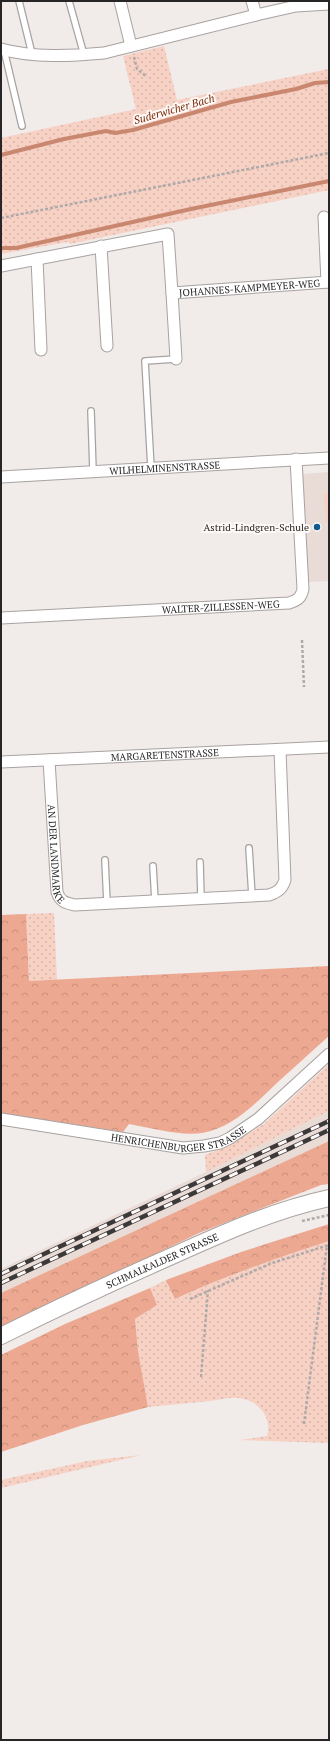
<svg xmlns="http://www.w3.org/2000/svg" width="330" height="1741" font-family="'PT Serif',serif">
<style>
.built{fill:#e9dbd6}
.green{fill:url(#green-dots)}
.forest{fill:url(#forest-crowns)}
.pitch{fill:#f7d1c4}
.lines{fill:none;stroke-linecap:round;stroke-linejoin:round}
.stream{stroke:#c98770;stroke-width:4}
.service-casing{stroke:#a8a2a1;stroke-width:8}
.minor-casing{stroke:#a8a2a1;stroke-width:13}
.secondary-casing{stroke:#a8a2a1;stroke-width:18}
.path{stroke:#afaaa9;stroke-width:2.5;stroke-dasharray:3 2;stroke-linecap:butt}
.service{stroke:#fff;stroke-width:5.5}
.minor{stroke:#fff;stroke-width:11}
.secondary{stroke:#fff;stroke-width:16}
.rail-casing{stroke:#3c3a39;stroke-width:4.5}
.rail{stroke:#fef9f7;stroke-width:3;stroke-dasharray:9;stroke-linecap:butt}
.poi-dot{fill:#105a8e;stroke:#fef9f7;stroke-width:1.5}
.labels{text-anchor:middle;stroke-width:4;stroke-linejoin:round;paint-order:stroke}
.street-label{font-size:10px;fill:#272525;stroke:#fef9f7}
.poi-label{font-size:10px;fill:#272525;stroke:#fef9f7;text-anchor:end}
.water-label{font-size:11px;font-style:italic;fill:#782906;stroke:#fef9f7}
</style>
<defs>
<pattern id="green-dots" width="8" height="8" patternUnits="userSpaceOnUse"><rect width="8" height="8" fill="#f7d1c4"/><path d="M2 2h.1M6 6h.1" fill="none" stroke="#d4b3a8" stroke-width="1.8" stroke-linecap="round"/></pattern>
<pattern id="forest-crowns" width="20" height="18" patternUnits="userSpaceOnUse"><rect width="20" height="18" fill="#eda891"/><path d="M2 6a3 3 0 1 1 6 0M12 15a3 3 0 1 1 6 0" fill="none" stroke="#cb907d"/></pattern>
</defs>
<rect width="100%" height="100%" fill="#f1ebe9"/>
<path class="built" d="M 329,472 L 329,581 L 308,582 L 303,474 Z
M 329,1111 L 329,1141 L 1,1293 L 1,1269 L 206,1172 Z"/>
<path class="green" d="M 164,46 L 177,100 L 329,69 L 329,190 L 70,244 L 68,242 L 1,254 L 1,138 L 136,109 L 123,56 Z
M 54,913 L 57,980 L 29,981 L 26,914 Z
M 329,1064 L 329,1111 L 206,1172 L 205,1155 L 228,1146 L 264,1124 Z
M 329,1241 L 329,1443 L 240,1440 L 267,1436 C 273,1417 257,1399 238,1398 C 229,1397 219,1400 210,1401 C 189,1403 169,1405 148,1407 L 138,1351 L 135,1319 L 157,1305 L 150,1288 L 166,1280 L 176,1299 C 225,1276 277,1258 329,1241 Z
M 141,1455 L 1,1488 L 1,1480 L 87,1461 Z"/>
<path class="forest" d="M 26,914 L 29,981 L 329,966 L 329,1036 C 312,1051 296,1066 279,1081 C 257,1102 233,1128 202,1133 C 178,1136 152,1128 129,1124 L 123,1132 L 1,1113 L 1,915 Z
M 329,1141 L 329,1184 L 321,1185 L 199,1233 L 1,1328 L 1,1293 Z
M 329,1224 L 329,1241 C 277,1258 225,1276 175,1299 L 166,1280 L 241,1252 Z
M 150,1288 L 157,1305 L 135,1319 L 138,1351 L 148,1407 L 83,1425 L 1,1452 L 1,1355 L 65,1324 Z"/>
<path class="pitch" d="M 329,493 L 329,522 L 326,522 L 324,494 Z"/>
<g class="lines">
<path class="stream" d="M 1,155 L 64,139 L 106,131 L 115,133 L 133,130 L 231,102 L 296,89 L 315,83 L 329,82
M 1,248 L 16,248 L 191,209 L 329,181"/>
<defs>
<path id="service" d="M 19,1 L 32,54
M 69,1 L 84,55
M 4,50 L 22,126
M 91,411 L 93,471
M 151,468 L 145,361 L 176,359
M 249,848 L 252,896
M 105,860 L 107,903
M 200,862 L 201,899
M 153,866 L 155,901"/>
<g id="minor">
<path d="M 120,1 L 131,46"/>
<path d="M 252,1 L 256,15"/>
<path d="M 1,49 C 34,58 71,56 104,53 L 256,15 L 296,6 L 329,4"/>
<path d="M 324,217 L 327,282"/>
<path d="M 101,246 L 107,346"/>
<path d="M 37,259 L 41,350"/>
<path id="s1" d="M 1,266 L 168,234 L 172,293 L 329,282"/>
<path d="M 172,293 L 176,359"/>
<path id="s2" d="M 1,477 L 329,458"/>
<path id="s3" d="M 1,618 L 289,603 C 298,600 301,598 303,589 L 296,459"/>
<path id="s4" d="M 49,760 L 57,892 C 60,902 66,903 75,905 L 269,895 C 278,892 282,889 285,880 L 280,750"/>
<path id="s5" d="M 1,762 L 329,747"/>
<path id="s6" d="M 1,1119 L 183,1148 L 204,1146 L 220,1143 L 230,1138 L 258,1119 L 329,1054"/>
</g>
<g id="secondary">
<path id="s7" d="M 1,1336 C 57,1308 115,1281 172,1256 C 223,1233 274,1210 329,1198"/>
</g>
</defs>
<use href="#service" class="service-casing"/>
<use href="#minor" class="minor-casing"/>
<use href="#secondary" class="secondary-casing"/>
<path class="path" d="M 134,57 L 137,69 L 147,77
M 1,218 L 329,153
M 302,640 L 304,687
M 302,1221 L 329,1215
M 190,1299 L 272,1263 L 329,1245
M 201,1377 L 208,1290
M 304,1424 L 327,1245"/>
<use href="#service" class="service"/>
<use href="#minor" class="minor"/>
<use href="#secondary" class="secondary"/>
<defs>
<path id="rail" d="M 1,1274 L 329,1121
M 1,1283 L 329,1130"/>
</defs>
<use href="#rail" class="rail-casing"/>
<use href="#rail" class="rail"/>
</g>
<circle class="poi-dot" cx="317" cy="527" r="4"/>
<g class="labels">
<g class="street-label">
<text dy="4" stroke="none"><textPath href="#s1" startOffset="307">JOHANNES-KAMPMEYER-WEG</textPath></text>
<text dy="4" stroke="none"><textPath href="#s2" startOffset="164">WILHELMINENSTRASSE</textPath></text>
<text dy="4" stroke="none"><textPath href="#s3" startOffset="220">WALTER-ZILLESSEN-WEG</textPath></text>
<text dy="4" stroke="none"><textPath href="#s5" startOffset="164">MARGARETENSTRASSE</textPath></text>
<text dy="4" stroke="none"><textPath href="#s4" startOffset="94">AN DER LANDMARKE</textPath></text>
<text dy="4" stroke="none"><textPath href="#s6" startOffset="181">HENRICHENBURGER STRASSE</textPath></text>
<text dy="4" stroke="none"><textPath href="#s7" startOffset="178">SCHMALKALDER STRASSE</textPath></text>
</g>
<g class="poi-label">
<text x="309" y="531">Astrid-Lindgren-Schule</text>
</g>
<g class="water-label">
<text transform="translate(174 109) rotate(-16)" y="4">Suderwicher Bach</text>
</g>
</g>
<rect width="330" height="1741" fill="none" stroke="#272525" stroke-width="4"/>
</svg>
